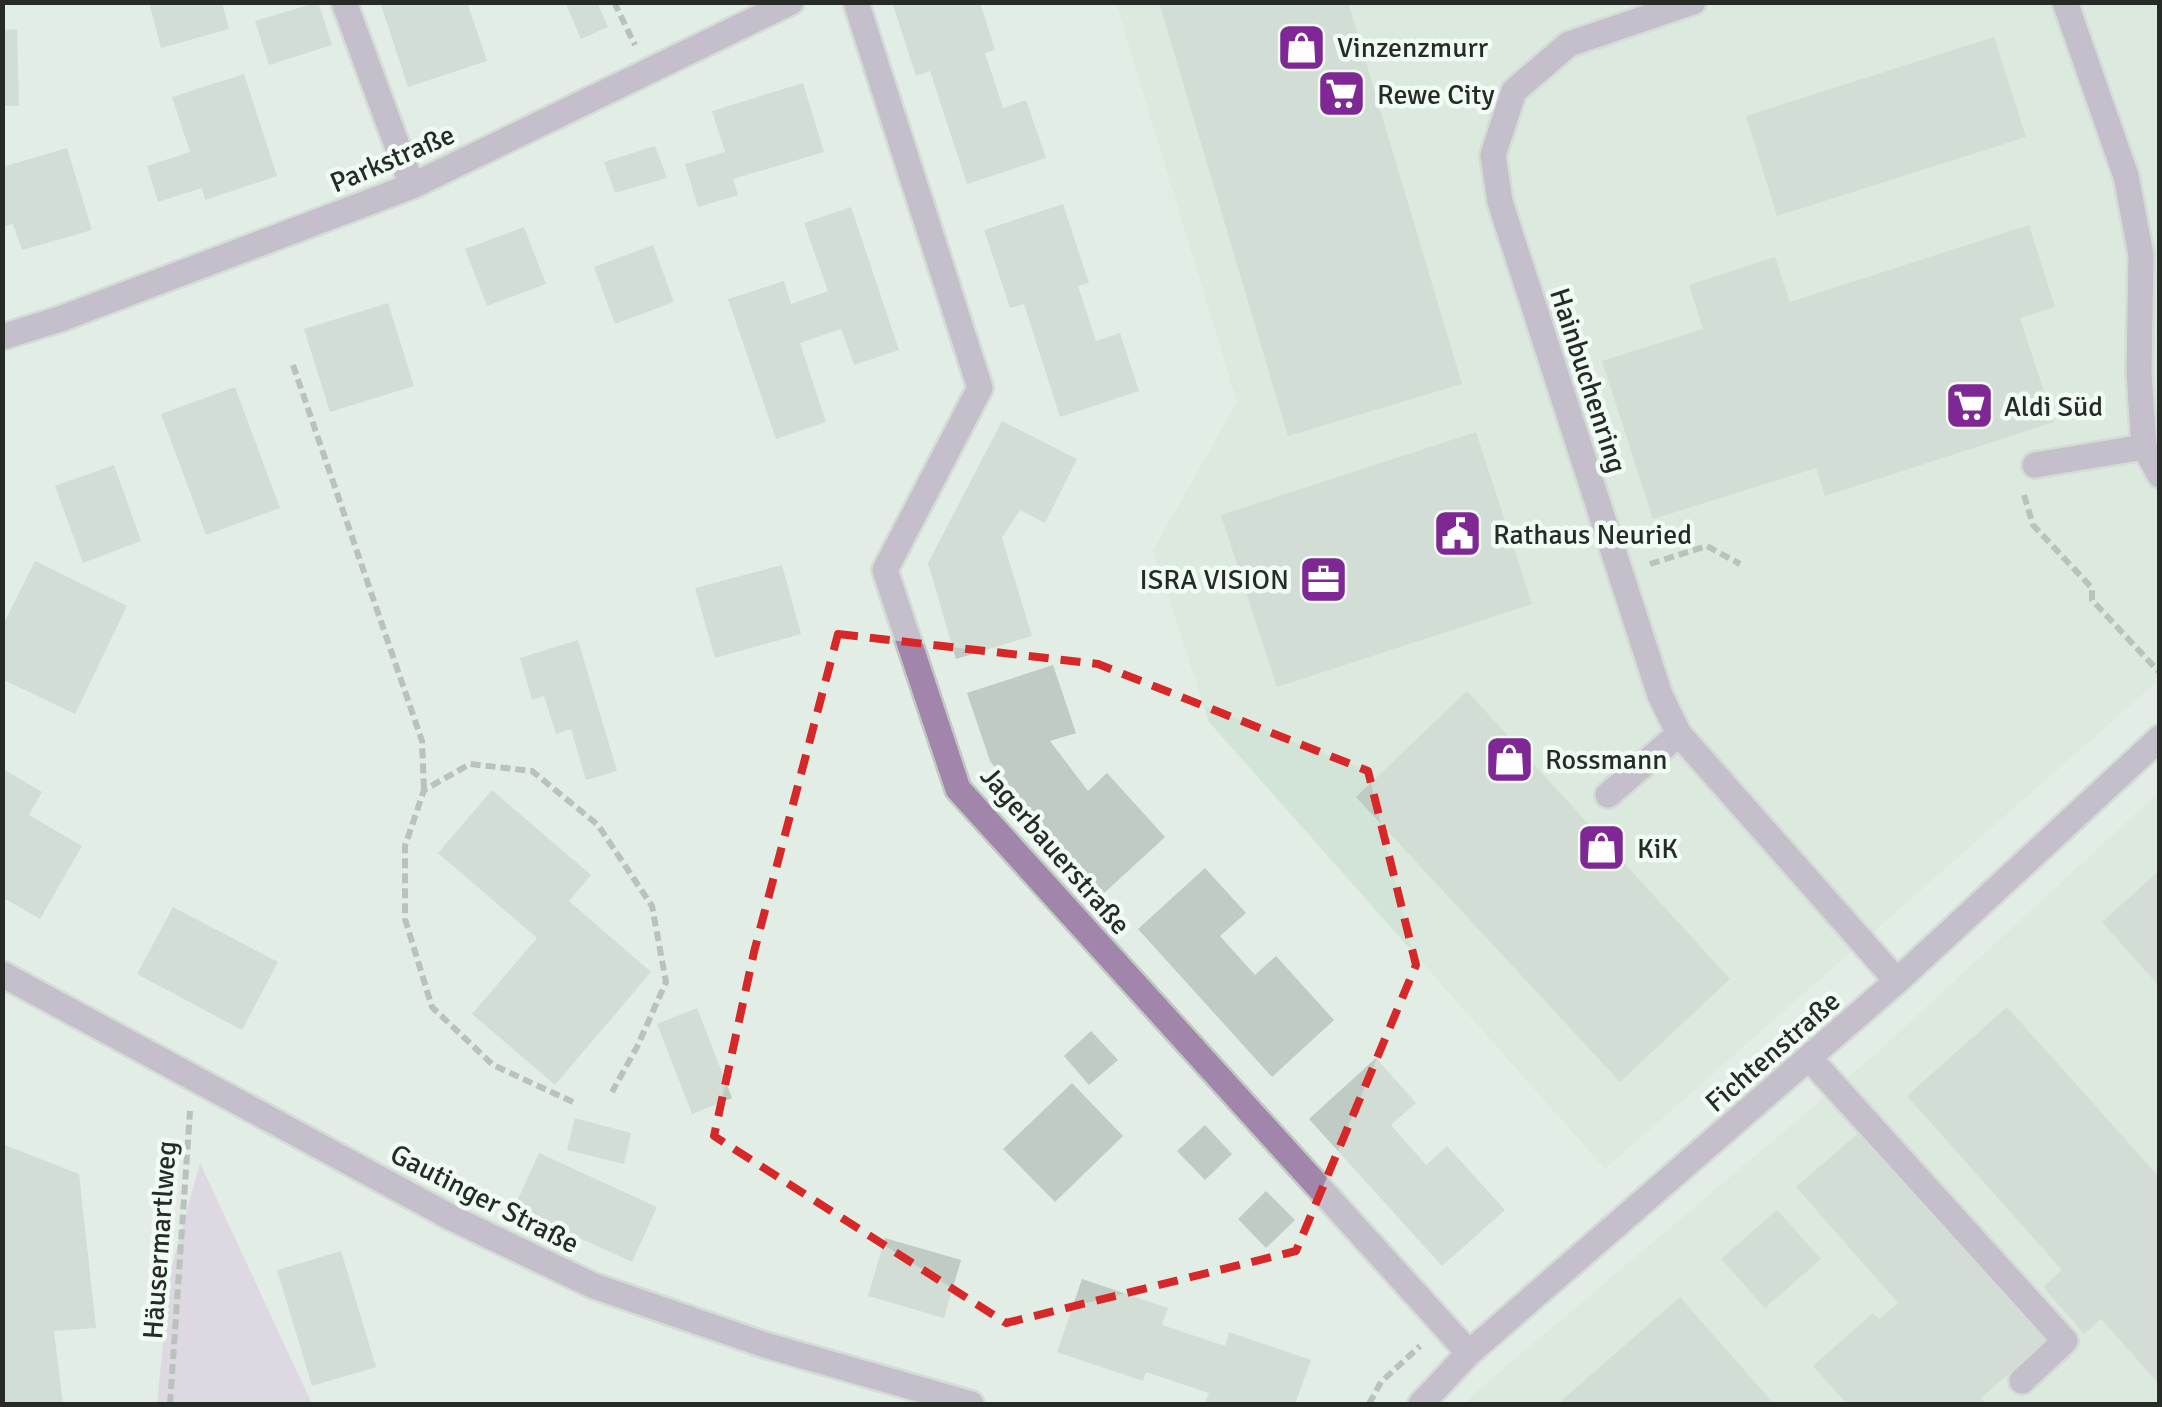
<svg xmlns="http://www.w3.org/2000/svg" width="2162" height="1407" font-family="Signika,sans-serif">
<style>
.built{fill:#d2e4d7}
.green{fill:#d7bfde}
.building{fill:#bfcbc3}
.lines{fill:none;stroke-linecap:round;stroke-linejoin:round}
.minor-casing{stroke:#c0cac3;stroke-width:30}
.path{stroke:#878f8a;stroke-width:6;stroke-dasharray:10 5;stroke-linecap:butt}
.minor{stroke:#a285aa;stroke-width:25}
.marked{fill:none;stroke:#d62828;stroke-width:8;stroke-dasharray:20 12;stroke-linejoin:round}
.labels{text-anchor:middle;stroke-width:9;stroke-linejoin:round;paint-order:stroke}
.poi-label{font-size:28px;fill:#262b28;stroke:#effbf3;text-anchor:start}
.street-label{font-size:28px;fill:#262b28;stroke:#effbf3}
</style>
<rect width="100%" height="100%" fill="#e2ede5"/>
<path class="built" d="M 1116,3 L 2159,3 L 2159,680 L 1605,1169 L 1209,722 L 1153,550 L 1237,402 Z
M 2159,792 L 2159,1404 L 1467,1404 L 1471,1396 L 1872,1057 Z"/>
<path class="green" d="M 200,1163 L 312,1404 L 157,1404 L 170,1273 Z"/>
<path class="building" d="M 149,2 L 222,2 L 229,29 L 161,48 Z
M 318,2 L 332,45 L 269,65 L 255,21 Z
M 380,2 L 467,2 L 487,61 L 408,87 Z
M 565,2 L 597,2 L 608,27 L 581,39 Z
M 892,2 L 980,2 L 995,50 L 985,53 L 1003,108 L 1026,100 L 1046,158 L 967,184 L 930,71 L 916,76 Z
M 1159,2 L 1348,2 L 1462,384 L 1288,436 Z
M 17,29 L 19,106 L 2,106 L 2,30 Z
M 1994,37 L 2026,137 L 1777,216 L 1746,116 Z
M 244,74 L 277,176 L 205,200 L 202,188 L 158,202 L 147,166 L 190,152 L 172,97 Z
M 803,83 L 824,152 L 733,179 L 738,195 L 698,207 L 685,164 L 725,152 L 712,111 Z
M 655,146 L 667,178 L 615,193 L 604,162 Z
M 67,148 L 92,230 L 22,250 L 13,224 L 2,227 L 2,167 Z
M 1063,204 L 1089,283 L 1078,286 L 1096,341 L 1120,333 L 1139,391 L 1060,417 L 1024,304 L 1010,308 L 984,230 Z
M 851,207 L 899,350 L 854,365 L 841,329 L 800,343 L 826,422 L 776,439 L 728,299 L 784,281 L 791,304 L 828,291 L 804,223 Z
M 2029,225 L 2055,307 L 2020,318 L 2054,422 L 1825,496 L 1816,468 L 1653,519 L 1602,361 L 1703,329 L 1689,285 L 1775,257 L 1790,302 Z
M 524,227 L 546,284 L 487,306 L 465,249 Z
M 653,245 L 674,302 L 615,324 L 594,267 Z
M 388,303 L 414,386 L 330,412 L 304,329 Z
M 235,387 L 280,508 L 206,535 L 161,414 Z
M 1002,421 L 1077,459 L 1045,523 L 1020,510 L 1002,538 L 1032,636 L 956,659 L 928,563 Z
M 1476,432 L 1532,604 L 1277,687 L 1221,515 Z
M 114,465 L 141,541 L 83,563 L 55,486 Z
M 35,561 L 127,606 L 75,714 L 2,679 L 2,627 Z
M 782,565 L 801,634 L 715,658 L 695,588 Z
M 578,640 L 617,771 L 586,780 L 571,729 L 556,734 L 544,696 L 532,700 L 520,658 Z
M 1053,665 L 1076,733 L 1050,741 L 1088,791 L 1107,773 L 1165,837 L 1102,895 L 1044,830 L 990,761 L 967,693 Z
M 1467,691 L 1730,979 L 1620,1082 L 1356,797 Z
M 2,768 L 42,792 L 29,815 L 82,846 L 40,919 L 2,897 Z
M 492,790 L 591,875 L 569,901 L 651,972 L 555,1085 L 472,1014 L 537,938 L 438,853 Z
M 1205,868 L 1246,913 L 1220,936 L 1255,975 L 1276,956 L 1334,1020 L 1272,1077 L 1138,929 Z
M 2160,870 L 2160,987 L 2102,922 Z
M 173,907 L 278,962 L 242,1030 L 137,974 Z
M 2007,1007 L 2160,1178 L 2160,1385 L 2101,1319 L 2084,1334 L 2043,1287 L 2062,1270 L 1907,1096 Z
M 697,1008 L 732,1098 L 692,1114 L 657,1024 Z
M 1091,1031 L 1118,1060 L 1089,1085 L 1064,1056 Z
M 1376,1058 L 1416,1103 L 1391,1125 L 1426,1165 L 1447,1146 L 1505,1210 L 1442,1266 L 1309,1119 Z
M 1072,1083 L 1123,1136 L 1055,1202 L 1003,1149 Z
M 575,1118 L 631,1133 L 624,1164 L 567,1150 Z
M 1205,1125 L 1232,1154 L 1205,1180 L 1177,1151 Z
M 1863,1129 L 2048,1340 L 1981,1398 L 1987,1404 L 1847,1404 L 1813,1366 L 1873,1313 L 1879,1319 L 1898,1303 L 1796,1187 Z
M 2,1144 L 79,1174 L 96,1328 L 54,1331 L 63,1404 L 2,1404 Z
M 539,1153 L 657,1207 L 632,1262 L 514,1208 Z
M 1266,1191 L 1295,1220 L 1266,1248 L 1238,1219 Z
M 1777,1210 L 1821,1259 L 1765,1308 L 1721,1259 Z
M 885,1238 L 961,1260 L 944,1318 L 868,1296 Z
M 341,1251 L 376,1367 L 312,1386 L 277,1270 Z
M 1082,1279 L 1168,1308 L 1162,1325 L 1225,1346 L 1229,1332 L 1311,1360 L 1295,1404 L 1205,1404 L 1209,1393 L 1146,1372 L 1143,1381 L 1057,1352 Z
M 1680,1297 L 1774,1404 L 1564,1404 L 1561,1401 Z"/>
<g class="lines">
<defs>
<path id="minor" d="M 344,2 L 412,186
M 856,2 L 980,388 L 885,570 L 958,789 L 1469,1353
M 1693,2 L 1569,44 L 1514,91 L 1493,155 L 1500,202 L 1660,695 L 1679,734 L 1897,981
M 2065,2 L 2126,176 L 2141,255 L 2139,373 L 2144,447 L 2160,475
M 2,337 L 60,319 L 412,186 L 791,2
M 2035,465 L 2144,447
M 1608,795 L 1679,734
M 2,974 L 452,1218 L 594,1286 L 765,1345 L 971,1404
M 1810,1059 L 2065,1341 L 2022,1381
M 1421,1404 L 1469,1353 L 1897,981 L 2160,738"/>
</defs>
<use href="#minor" class="minor-casing"/>
<path class="path" d="M 614,2 L 635,45
M 293,365 L 422,741 L 424,790
M 2024,495 L 2033,525 L 2092,588 L 2092,600 L 2160,673
M 1650,564 L 1707,546 L 1740,564
M 573,1102 L 493,1065 L 432,1007 L 405,919 L 405,846 L 424,790 L 470,764 L 532,771 L 598,825 L 652,906 L 666,982 L 637,1047 L 612,1092
M 170,1404 L 190,1111
M 1369,1404 L 1381,1382 L 1420,1346"/>
<use href="#minor" class="minor"/>
</g>
<path d="M0 0H2162V1407H0ZM 838,634 L 1098,664 L 1368,771 L 1416,965 L 1296,1251 L 1006,1323 L 714,1136 L 754,952 Z" fill="#e2ede5" fill-opacity=".55" fill-rule="evenodd"/>
<path class="marked" d="M 838,634 L 1098,664 L 1368,771 L 1416,965 L 1296,1251 L 1006,1323 L 714,1136 L 754,952 Z"/>
<defs>
<symbol id="shop-square" viewBox="-11 -11 22 22"><rect x="-9" y="-9" width="18" height="18" rx="4" fill="#7f2795" stroke="#effbf3"/><path d="M-5-2.5h2.3a2.7 3.5 0 0 1 5.4 0H5L5.5 6h-11ZM-1.5-2.5h3a1.5 2.3 0 0 0-3 0Z" fill="#fff"/></symbol>
<symbol id="supermarket-square" viewBox="-11 -11 22 22"><rect x="-9" y="-9" width="18" height="18" rx="4" fill="#7f2795" stroke="#effbf3"/><path d="M-6-5.5h2.5l.6 2H6L4.5 2H-2.5L-4.4-4H-6ZM-1.5 3.2a1.3 1.3 0 1 0 .1 0ZM3 3.2a1.3 1.3 0 1 0 .1 0Z" fill="#fff"/></symbol>
<symbol id="civic-square" viewBox="-11 -11 22 22"><rect x="-9" y="-9" width="18" height="18" rx="4" fill="#7f2795" stroke="#effbf3"/><path d="M-.6-6.5H3V-4.5H.6V-3L4-1V1h2V6H-6V1h2V-1L-.6-3ZM-1.2 2.5V6h2.4V2.5Z" fill="#fff"/></symbol>
<symbol id="office-square" viewBox="-11 -11 22 22"><rect x="-9" y="-9" width="18" height="18" rx="4" fill="#7f2795" stroke="#effbf3"/><path d="M-6-3h4V-5.5h4V-3h4V5H-6ZM-1-4.5V-3h2v-1.5ZM-6 0V1H6V0Z" fill="#fff"/></symbol>
</defs>
<g fill-rule="evenodd">
<use href="#shop-square" x="1274" y="20" width="55" height="55"/>
<use href="#supermarket-square" x="1314" y="66" width="55" height="55"/>
<use href="#supermarket-square" x="1942" y="378" width="55" height="55"/>
<use href="#civic-square" x="1430" y="506" width="55" height="55"/>
<use href="#office-square" x="1296" y="552" width="55" height="55"/>
<use href="#shop-square" x="1482" y="732" width="55" height="55"/>
<use href="#shop-square" x="1574" y="820" width="55" height="55"/>
</g>
<g class="labels">
<g class="poi-label">
<text x="1337" y="57">Vinzenzmurr</text>
<text x="1377" y="104">Rewe City</text>
<text x="2004" y="416">Aldi Süd</text>
<text x="1493" y="544">Rathaus Neuried</text>
<text x="1289" y="589" text-anchor="end">ISRA VISION</text>
<text x="1545" y="769">Rossmann</text>
<text x="1637" y="858">KiK</text>
</g>
<g class="street-label">
<text transform="translate(392 158) rotate(-23)" y="10">Parkstraße</text>
<text transform="translate(1589 380) rotate(72)" y="10">Hainbuchenring</text>
<text transform="translate(1056 850) rotate(49)" y="10">Jagerbauerstraße</text>
<text transform="translate(1772 1051) rotate(-41)" y="10">Fichtenstraße</text>
<text transform="translate(485 1198) rotate(27)" y="10">Gautinger Straße</text>
<text transform="translate(159 1240) rotate(-86)" y="10">Häusermartlweg</text>
</g>
</g>
<rect width="2162" height="1407" fill="none" stroke="#262b28" stroke-width="10"/>
</svg>
